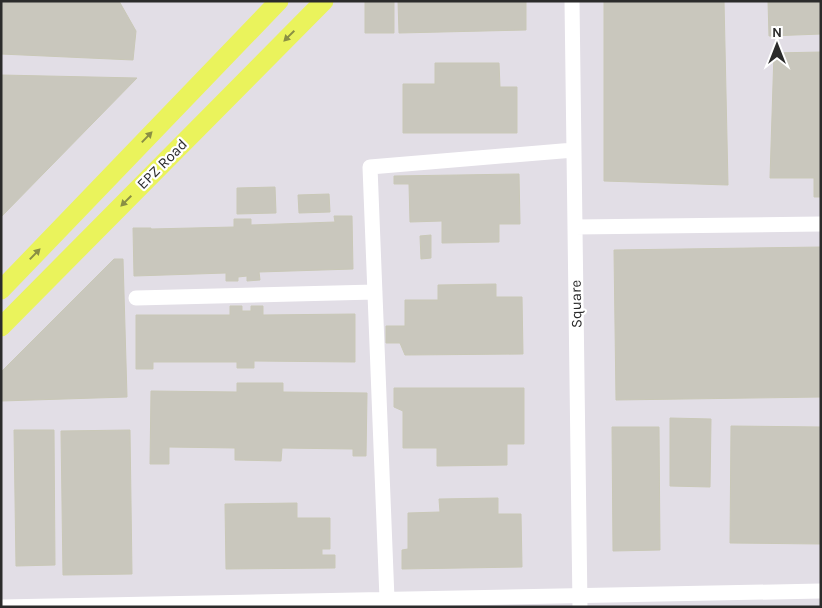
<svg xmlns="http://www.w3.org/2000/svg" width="822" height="608" font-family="Karla,sans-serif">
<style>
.industrial{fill:#e2dee6}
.building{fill:#c9c7bd;stroke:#c9c8b7}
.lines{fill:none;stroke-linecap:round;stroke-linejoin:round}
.minor{stroke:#fff;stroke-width:15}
.major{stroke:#eaf35c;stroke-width:19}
.oneway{fill:#8a8f44}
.labels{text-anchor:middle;stroke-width:4.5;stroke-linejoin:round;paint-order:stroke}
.street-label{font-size:15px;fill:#2b2b2b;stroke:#fff}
</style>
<rect width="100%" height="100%" fill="#edebdd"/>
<path class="industrial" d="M 1,1 L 821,1 L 821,607 L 1,607 Z"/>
<path class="building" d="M 1,1 L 119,1 L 136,31 L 133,60 L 1,54 Z
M 365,1 L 394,1 L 394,33 L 365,33 Z
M 398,1 L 526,1 L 526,30 L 399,33 Z
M 604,1 L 724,1 L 728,185 L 604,181 Z
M 768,1 L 821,1 L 821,34 L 769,36 Z
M 821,52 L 821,197 L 814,197 L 814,178 L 770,178 L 774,53 Z
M 435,63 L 499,63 L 500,87 L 517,87 L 517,133 L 403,133 L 403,84 L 435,84 Z
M 1,75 L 137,78 L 1,217 Z
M 519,174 L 520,224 L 499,224 L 499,242 L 442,243 L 442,221 L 410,222 L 409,184 L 394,184 L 394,176 Z
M 275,187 L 276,213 L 237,214 L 237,188 Z
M 329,194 L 330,212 L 299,213 L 298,195 Z
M 334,216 L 352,216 L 353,269 L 259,272 L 260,280 L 247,281 L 247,276 L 238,277 L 238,281 L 226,281 L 226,273 L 134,276 L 133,228 L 151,228 L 151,229 L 234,227 L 234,219 L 251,219 L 251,225 L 335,222 Z
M 431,235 L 431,258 L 421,259 L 420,236 Z
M 821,247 L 821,397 L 616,400 L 614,250 Z
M 114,259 L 123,259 L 127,397 L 1,401 L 1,372 Z
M 496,284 L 496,297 L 522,297 L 523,354 L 405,355 L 400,343 L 386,343 L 386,326 L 405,326 L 405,300 L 438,300 L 438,285 Z
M 230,306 L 242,306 L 242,311 L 251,311 L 251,306 L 263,306 L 263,315 L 355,314 L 355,362 L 254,361 L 254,368 L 237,368 L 237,362 L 153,362 L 153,369 L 136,369 L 136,315 L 230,315 Z
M 237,383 L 283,383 L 283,392 L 367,393 L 366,456 L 353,456 L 353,449 L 282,448 L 281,461 L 235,460 L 235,448 L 169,447 L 169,464 L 150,464 L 151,391 L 237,392 Z
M 394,388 L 524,388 L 524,444 L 507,444 L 507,465 L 437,466 L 437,448 L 403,448 L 403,411 L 394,407 Z
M 670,418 L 711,419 L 710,487 L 670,486 Z
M 731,426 L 821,427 L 821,544 L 730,543 Z
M 612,427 L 659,427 L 660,550 L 613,551 Z
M 14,430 L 54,430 L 55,565 L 16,566 Z
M 130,430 L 132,574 L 63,575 L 61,431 Z
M 498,498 L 498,514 L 521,514 L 522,567 L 402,569 L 402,550 L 408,549 L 408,513 L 440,512 L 439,499 Z
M 297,503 L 297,518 L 330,518 L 330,549 L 322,549 L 322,555 L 335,555 L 335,568 L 226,569 L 225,504 Z"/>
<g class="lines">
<path class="minor" d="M 572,1 L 580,607
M 575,227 L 821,224
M 136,298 L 375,292
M 387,599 L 370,167 L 574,150
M 1,607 L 821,591"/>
<path class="major" d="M 1,290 L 279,1
M 1,327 L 324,1"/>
</g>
<defs><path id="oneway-solid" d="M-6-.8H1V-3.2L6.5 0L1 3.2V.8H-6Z" transform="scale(1.25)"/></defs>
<g class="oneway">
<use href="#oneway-solid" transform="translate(289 36) rotate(135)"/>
<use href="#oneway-solid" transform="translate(147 137) rotate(-46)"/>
<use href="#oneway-solid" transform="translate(126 201) rotate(135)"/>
<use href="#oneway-solid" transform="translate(35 254) rotate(-46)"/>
</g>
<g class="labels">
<g class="street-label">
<text transform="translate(162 164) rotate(-45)" y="5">EPZ Road</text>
<text transform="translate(576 304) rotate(-91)" y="5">Square</text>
</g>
</g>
<rect width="822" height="608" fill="none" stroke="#2b2b2b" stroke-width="5"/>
<g transform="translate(777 45)" stroke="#ffffff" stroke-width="4" paint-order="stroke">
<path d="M0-4L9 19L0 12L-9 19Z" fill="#2b2b2b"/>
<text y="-8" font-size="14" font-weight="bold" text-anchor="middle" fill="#2b2b2b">N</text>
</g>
</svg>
